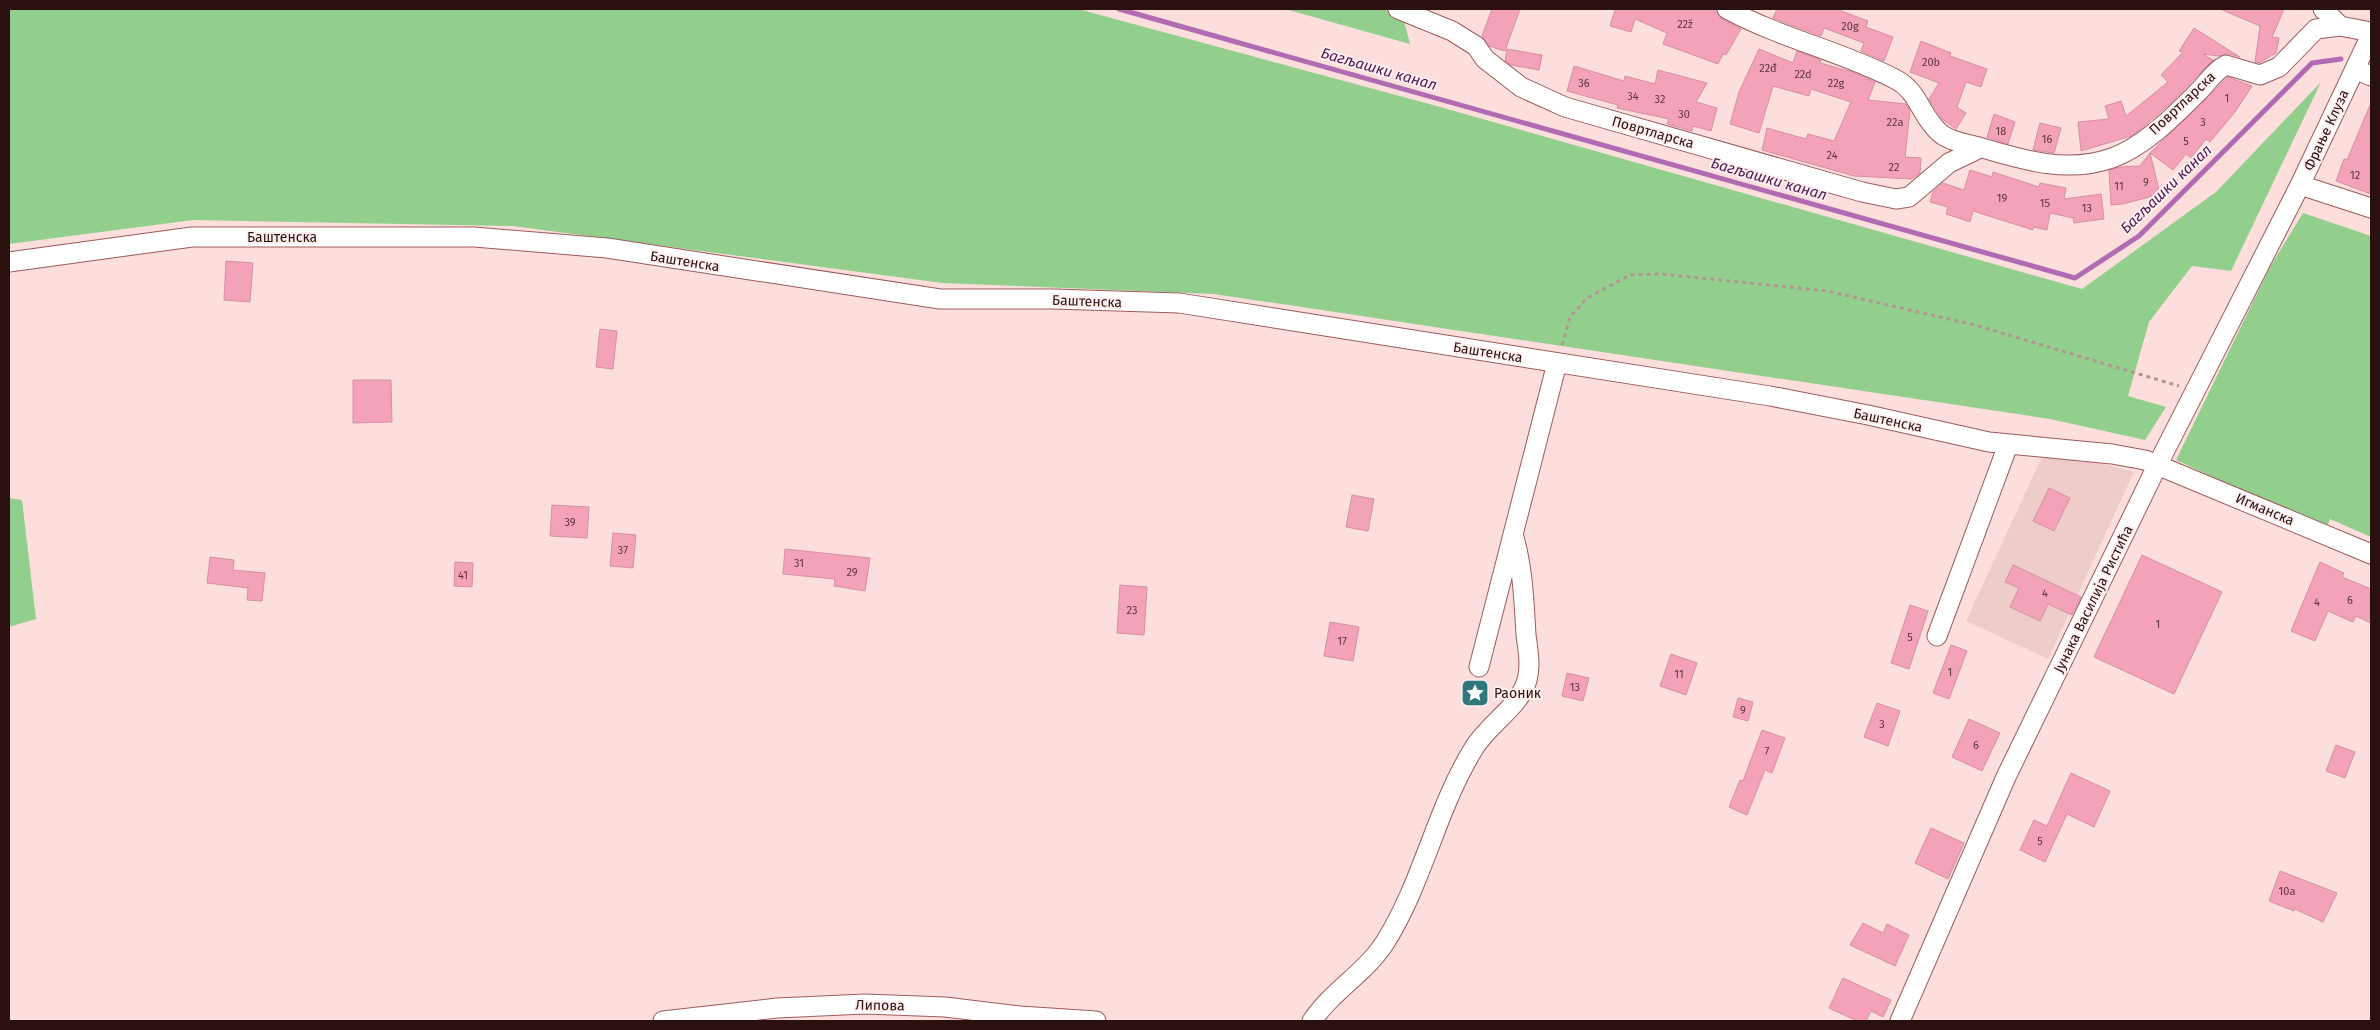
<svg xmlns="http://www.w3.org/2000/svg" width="2380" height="1030" font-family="'Fira Sans',sans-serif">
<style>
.built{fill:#eeccca}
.green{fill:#93cf8c}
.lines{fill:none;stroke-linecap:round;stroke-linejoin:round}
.stream{stroke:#b06bb2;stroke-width:5}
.building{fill:#f4a2b8;stroke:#d490a2}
.minor-casing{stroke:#9c5b5a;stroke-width:21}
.path{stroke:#b19593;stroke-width:3;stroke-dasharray:4 4;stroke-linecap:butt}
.minor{stroke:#fff;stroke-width:19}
.labels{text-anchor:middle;stroke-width:4;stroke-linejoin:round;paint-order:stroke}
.number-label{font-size:11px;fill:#5c353a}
.street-label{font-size:14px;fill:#2a1110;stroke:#ffefee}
.poi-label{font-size:14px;fill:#2a1110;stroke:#ffefee;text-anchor:start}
.water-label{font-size:15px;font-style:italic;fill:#4c1655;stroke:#ffefee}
</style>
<rect width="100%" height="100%" fill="#fcdedc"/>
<path class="built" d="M 2042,457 L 2090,460 L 2134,472 L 2048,659 L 1966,621 Z"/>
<path class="green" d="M 9,9 L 1078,9 L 1433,105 L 2082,289 L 2216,192 L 2321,82 L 2231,271 L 2192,266 L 2149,322 L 2128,396 L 2166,407 L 2145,440 L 2050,419 L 1214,294 L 942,283 L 513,226 L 193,220 L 9,244 Z
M 1285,9 L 1401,9 L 1410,44 Z
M 2303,213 L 2371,236 L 2371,537 L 2330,519 L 2326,529 L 2176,460 L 2270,267 Z
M 9,498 L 22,500 L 36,619 L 9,627 Z"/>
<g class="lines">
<path class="stream" d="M 1119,9 L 2075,278 L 2139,236 L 2312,63 L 2341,59"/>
</g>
<path class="building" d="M 1492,9 L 1520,9 L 1505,51 L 1489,46 L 1482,36 Z
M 1612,9 L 1716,9 L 1722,19 L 1741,29 L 1726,55 L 1723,54 L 1718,64 L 1663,44 L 1667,33 L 1635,19 L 1631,32 L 1610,26 L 1615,10 Z
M 1777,9 L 1836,9 L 1868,21 L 1866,27 L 1893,37 L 1884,61 L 1861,51 L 1864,43 L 1824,28 L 1821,36 L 1773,18 Z
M 2220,9 L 2284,9 L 2272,37 L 2279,38 L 2276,53 L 2259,63 L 2255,62 L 2260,26 Z
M 2194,28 L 2240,57 L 2229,54 L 2219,56 L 2203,54 L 2213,60 L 2172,102 L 2141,129 L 2131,136 L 2081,151 L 2078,122 L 2109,119 L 2105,106 L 2121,101 L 2126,116 L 2168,82 L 2161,75 L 2183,52 L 2179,51 Z
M 1921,41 L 1951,53 L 1950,56 L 1987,69 L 1981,87 L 1966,82 L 1957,107 L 1966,113 L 1956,129 L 1942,119 L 1929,99 L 1939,83 L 1910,72 Z
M 1507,49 L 1542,55 L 1539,70 L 1511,65 L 1505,61 Z
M 1759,49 L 1793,63 L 1797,51 L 1821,60 L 1820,63 L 1852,72 L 1875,82 L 1868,100 L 1906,104 L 1910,111 L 1905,157 L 1921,158 L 1920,173 L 1912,179 L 1854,176 L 1762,150 L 1767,128 L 1806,139 L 1808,134 L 1834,141 L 1851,102 L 1811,89 L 1809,96 L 1773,86 L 1759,133 L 1730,124 L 1739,92 Z
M 1574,66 L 1624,81 L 1625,76 L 1655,84 L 1658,70 L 1707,83 L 1696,102 L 1717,108 L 1711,131 L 1693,126 L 1692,131 L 1667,124 L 1669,119 L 1617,108 L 1618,105 L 1567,91 Z
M 2228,77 L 2252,86 L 2235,112 L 2210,142 L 2206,139 L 2191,158 L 2186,154 L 2173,170 L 2150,153 Z
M 2370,105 L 2371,105 L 2371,194 L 2336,181 L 2344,159 L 2347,160 Z
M 1994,114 L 2015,122 L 2008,144 L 1987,137 Z
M 2040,123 L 2061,128 L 2054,153 L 2033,150 Z
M 2150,153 L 2160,194 L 2123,204 L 2111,205 L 2109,170 L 2120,167 L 2140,166 Z
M 1970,170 L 1992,177 L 1993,172 L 2039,187 L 2040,183 L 2066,188 L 2064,199 L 2101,194 L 2104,219 L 2074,223 L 2073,218 L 2050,213 L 2047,230 L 2033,227 L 2033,230 L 1973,211 L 1970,222 L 1946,214 L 1948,207 L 1930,202 L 1933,192 L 1943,183 L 1964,190 Z
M 226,261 L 253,263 L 250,302 L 224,300 Z
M 600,329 L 617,331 L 613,369 L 596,367 Z
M 353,380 L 391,380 L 392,422 L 353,423 Z
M 2049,488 L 2070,498 L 2054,531 L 2033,521 Z
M 1352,495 L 1374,499 L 1368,531 L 1346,527 Z
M 552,505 L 589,507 L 587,538 L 550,536 Z
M 613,533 L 636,535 L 633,568 L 610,566 Z
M 785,549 L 870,558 L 865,591 L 834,586 L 835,579 L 783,574 Z
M 2142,555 L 2222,592 L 2174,694 L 2094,657 Z
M 210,557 L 234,560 L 233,570 L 265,573 L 262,601 L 247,600 L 248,588 L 207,583 Z
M 455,562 L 473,563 L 472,587 L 454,586 Z
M 2320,562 L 2344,573 L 2342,577 L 2371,589 L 2371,623 L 2356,616 L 2353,622 L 2328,611 L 2315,641 L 2291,631 Z
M 2013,565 L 2081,597 L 2072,615 L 2048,604 L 2040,621 L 2010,607 L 2019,588 L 2005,582 Z
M 1120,585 L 1147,587 L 1144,635 L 1117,633 Z
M 1910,605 L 1928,611 L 1909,669 L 1891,663 Z
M 1330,622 L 1359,627 L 1353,661 L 1324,656 Z
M 1951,645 L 1967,651 L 1949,699 L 1933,693 Z
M 1671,654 L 1697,663 L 1686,695 L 1660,686 Z
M 1567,673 L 1589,678 L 1583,701 L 1562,696 Z
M 1738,698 L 1753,702 L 1748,721 L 1733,717 Z
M 1877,703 L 1900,711 L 1888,746 L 1864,737 Z
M 1969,719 L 2000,733 L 1982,771 L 1952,757 Z
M 1762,730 L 1785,738 L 1772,773 L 1765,770 L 1747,815 L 1729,807 L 1740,780 L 1743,781 Z
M 2336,745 L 2355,752 L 2345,778 L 2326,771 Z
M 2071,773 L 2110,791 L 2094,827 L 2067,814 L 2045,862 L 2020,850 L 2034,820 L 2047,826 Z
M 1931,828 L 1964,843 L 1948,879 L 1915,863 Z
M 2280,871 L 2337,893 L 2323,922 L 2295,909 L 2294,911 L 2269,901 Z
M 1863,923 L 1883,933 L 1887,924 L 1909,935 L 1895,966 L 1850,945 Z
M 1843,978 L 1891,1000 L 1883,1017 L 1871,1011 L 1866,1021 L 1857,1021 L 1829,1008 Z"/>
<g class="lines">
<defs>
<path id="minor" d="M 1398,9 L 1452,31 L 1476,46 L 1485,59 L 1521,87 L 1565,107 L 1862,192 L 1896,199 L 1909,197 L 1949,163 L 1980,148
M 1727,9 C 1780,38 1841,51 1895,79 C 1920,92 1920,116 1940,133 C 1949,141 1967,144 1979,147 C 2023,160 2067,174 2112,158 C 2145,146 2175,115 2199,91 C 2208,82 2214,71 2226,65 L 2260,75 L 2279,67 L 2316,29 L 2340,26 L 2371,32
M 2323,9 L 2340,26
M 2371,35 L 2300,185 L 2371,208
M 2355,69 L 2371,76
M 9,262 L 192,237 L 474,237 L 607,248 L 940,299 L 1054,299 L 1179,303 L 1770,396 L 1868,415 L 1989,442 L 2112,454 L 2145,460 L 2371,554
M 1937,636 L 2008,445
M 1479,667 L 1557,363
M 663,1021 L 777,1008 L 865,1004 L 945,1007 L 1020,1016 L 1096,1021
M 1312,1021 C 1332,991 1364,974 1384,944 C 1423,883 1436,809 1474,748 C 1489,723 1520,707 1527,680 C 1531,666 1528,650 1526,635 C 1524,601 1523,567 1513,534
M 1900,1021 L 2006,777 L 2158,464 L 2300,185"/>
</defs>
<use href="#minor" class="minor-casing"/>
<path class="path" d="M 1562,345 L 1570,317 L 1587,298 L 1630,275 L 1661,274 L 1827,291 L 1975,325 L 2179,386"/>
<use href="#minor" class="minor"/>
</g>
<defs>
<symbol id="sight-square" viewBox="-11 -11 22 22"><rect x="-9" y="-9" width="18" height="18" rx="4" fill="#2e787d" stroke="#ffefee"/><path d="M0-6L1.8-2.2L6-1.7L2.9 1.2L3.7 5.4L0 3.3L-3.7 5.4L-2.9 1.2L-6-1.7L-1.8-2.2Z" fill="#fff"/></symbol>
</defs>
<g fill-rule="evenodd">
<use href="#sight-square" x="1459" y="677" width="32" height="32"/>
</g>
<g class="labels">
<g class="number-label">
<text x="1685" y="28">22ž</text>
<text x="1850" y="30">20g</text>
<text x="1931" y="66">20b</text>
<text x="1768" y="72">22đ</text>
<text x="1803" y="78">22d</text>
<text x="1584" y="87">36</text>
<text x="1836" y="87">22g</text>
<text x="1633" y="100">34</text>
<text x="2227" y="102">1</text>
<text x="1660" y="103">32</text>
<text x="1684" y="118">30</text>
<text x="1895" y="126">22a</text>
<text x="2203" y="126">3</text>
<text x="2001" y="135">18</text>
<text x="2047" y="143">16</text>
<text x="2186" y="145">5</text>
<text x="1832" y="159">24</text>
<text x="1894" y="171">22</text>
<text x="2355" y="179">12</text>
<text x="2146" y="186">9</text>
<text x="2119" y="190">11</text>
<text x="2002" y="202">19</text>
<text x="2045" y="207">15</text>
<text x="2087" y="212">13</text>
<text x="570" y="526">39</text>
<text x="623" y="554">37</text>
<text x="799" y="567">31</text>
<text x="852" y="576">29</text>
<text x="463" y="579">41</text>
<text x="2045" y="597">4</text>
<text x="2350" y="604">6</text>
<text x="2317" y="606">4</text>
<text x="1132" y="614">23</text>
<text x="2158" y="628">1</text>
<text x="1910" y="641">5</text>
<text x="1342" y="645">17</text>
<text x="1950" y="676">1</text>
<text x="1679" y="678">11</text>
<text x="1575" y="691">13</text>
<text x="1743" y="714">9</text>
<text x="1882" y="728">3</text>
<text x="1976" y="749">6</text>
<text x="1767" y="755">7</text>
<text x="2040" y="845">5</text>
<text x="2287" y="895">10a</text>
</g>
<g class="street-label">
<text transform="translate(2182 103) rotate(-43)" y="5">Повртларска</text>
<text transform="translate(2326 130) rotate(-65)" y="5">Фрање Клуза</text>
<text transform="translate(1653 132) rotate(16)" y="5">Повртларска</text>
<text x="282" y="242">Баштенска</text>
<text transform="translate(685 261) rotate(9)" y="5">Баштенска</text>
<text transform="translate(1087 301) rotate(2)" y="5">Баштенска</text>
<text transform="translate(1488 352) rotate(9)" y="5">Баштенска</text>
<text transform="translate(1888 420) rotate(12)" y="5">Баштенска</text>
<text transform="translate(2265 509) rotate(23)" y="5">Игманска</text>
<text transform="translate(2093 599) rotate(-64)" y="5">Јунака Василија Ристића</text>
<text transform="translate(880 1005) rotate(1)" y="5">Липова</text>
</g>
<g class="poi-label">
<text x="1494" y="698">Раоник</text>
</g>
<g class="water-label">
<text transform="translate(1379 69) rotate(16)" y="5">Багљашки канал</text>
<text transform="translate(1769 179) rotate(16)" y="5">Багљашки канал</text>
<text transform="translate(2166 189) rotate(-44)" y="5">Багљашки канал</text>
</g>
</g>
<rect width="2380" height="1030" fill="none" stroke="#2a1110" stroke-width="20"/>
</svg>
